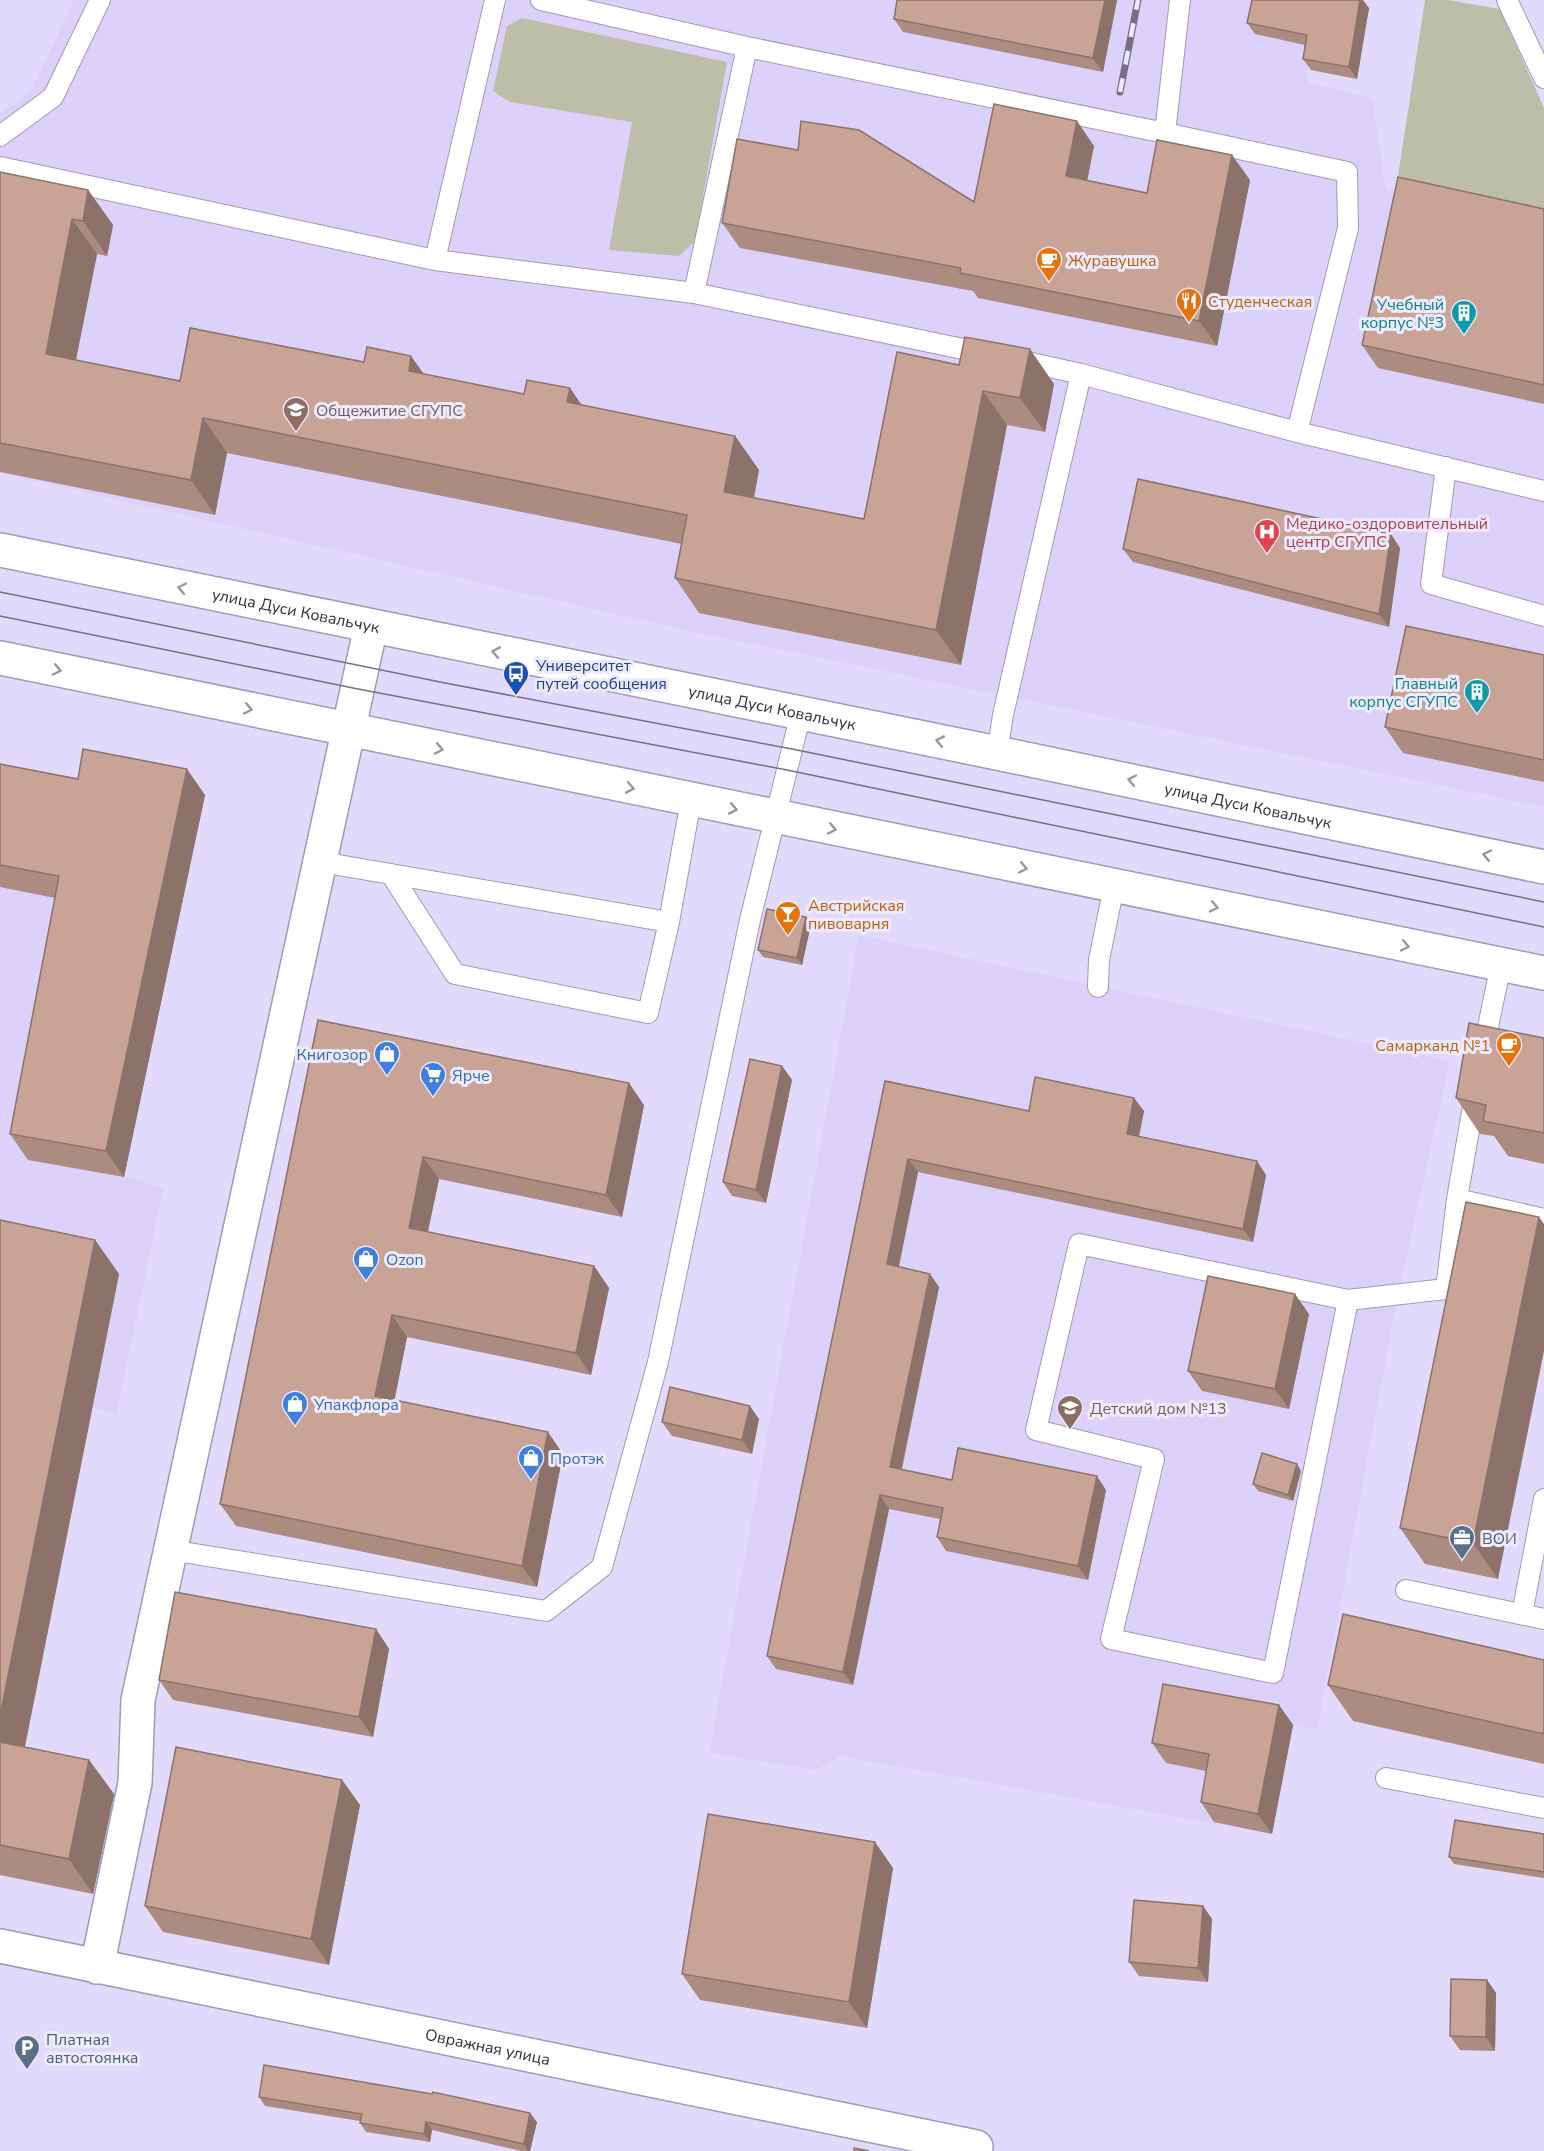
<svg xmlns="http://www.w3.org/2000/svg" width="1544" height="2151" font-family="'Nunito Sans',sans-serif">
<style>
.built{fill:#dbd1fb}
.green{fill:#bdbea8}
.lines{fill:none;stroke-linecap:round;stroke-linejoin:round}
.lane-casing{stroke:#a199b9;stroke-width:22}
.street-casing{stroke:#a199b9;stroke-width:36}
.primary-casing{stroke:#a199b9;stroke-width:36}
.lane{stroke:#fff;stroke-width:20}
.street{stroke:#fff;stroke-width:33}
.primary{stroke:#fff;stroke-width:33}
.tram{stroke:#746f84;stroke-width:1.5}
.rail-casing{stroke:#746f84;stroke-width:7}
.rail{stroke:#eeeaff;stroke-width:4.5;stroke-dasharray:14;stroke-linecap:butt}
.wall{fill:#ac8c81}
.shaded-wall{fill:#8c7269}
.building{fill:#c8a396;stroke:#8c7269;stroke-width:1.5}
.oneway{stroke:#98969c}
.labels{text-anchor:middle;stroke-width:6;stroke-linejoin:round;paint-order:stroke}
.food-label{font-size:16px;fill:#c56008;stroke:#eeeaff;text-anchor:start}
.culture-label{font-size:16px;fill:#0d838f;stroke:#eeeaff;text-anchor:end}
.education-label{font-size:16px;fill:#785e54;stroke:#eeeaff;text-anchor:start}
.health-label{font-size:16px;fill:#be3a42;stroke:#eeeaff;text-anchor:start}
.street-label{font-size:16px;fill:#302d3a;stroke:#eeeaff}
.transit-label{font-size:16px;fill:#164399;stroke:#eeeaff;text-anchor:start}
.shop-label{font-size:16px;fill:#366cbe;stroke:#eeeaff;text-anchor:start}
.service-label{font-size:16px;fill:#4e5e75;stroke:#eeeaff;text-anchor:start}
</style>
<rect width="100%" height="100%" fill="#e2dafc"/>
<path class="built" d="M 74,0 L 1320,0 L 1306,82 L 1372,98 L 1386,190 L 1544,220 L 1544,807 L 684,630 L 0,473 L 0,113 L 31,91 Z
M 101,775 L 205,795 L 124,1176 L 163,1188 L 117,1413 L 93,1408 L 19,1775 L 0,1771 L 0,786 L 95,804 Z
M 859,935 L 1450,1061 L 1398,1295 L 1317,1729 L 1292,1726 L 1272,1834 L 839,1756 L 816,1770 L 709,1753 Z"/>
<path class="green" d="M 1425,0 L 1448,0 L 1500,9 L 1544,108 L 1544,213 L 1398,176 Z
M 522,18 L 727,62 L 695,241 L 679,256 L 609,250 L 632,122 L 510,102 L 493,91 L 507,26 Z"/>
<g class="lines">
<defs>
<path id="lane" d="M 541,0 L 747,47 L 694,293
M 1507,0 L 1544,78
M 747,47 L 1165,133 L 1180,0
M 1165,133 L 1347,172 L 1348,228 L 1297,432
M 0,136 L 53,97 L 100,0
M 0,167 L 435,260 L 694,293 L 987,354
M 435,260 L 495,0
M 1018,360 L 1081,374 L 1297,432 L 1544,491
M 1446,467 L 1431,584 L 1544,616
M 997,753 L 1003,715 L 1081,374
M 321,862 L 669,922
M 391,874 L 455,974 L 648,1013 L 669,922 L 691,800
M 1098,987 L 1099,960 L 1114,886
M 1483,1051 L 1501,964
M 1475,1095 L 1457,1199 L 1544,1219
M 1348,1300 L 1079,1244 L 1036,1430 L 1154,1459 L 1111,1639 L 1273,1673 L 1348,1300 L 1446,1289 L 1457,1199
M 170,1550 L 546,1611 L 602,1567 L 658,1362 L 750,920 L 801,713
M 1406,1590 L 1544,1619
M 1522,1614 L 1544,1499
M 1386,1778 L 1544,1808"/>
<g id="street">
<path id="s1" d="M 0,1946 L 976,2147"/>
<path d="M 97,1967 L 135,1783 L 138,1700 L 371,626"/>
</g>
<g id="primary">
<path id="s2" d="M 0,550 L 997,753 L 1544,867"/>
<path d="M 0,658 L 1544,973"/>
</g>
</defs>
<use href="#lane" class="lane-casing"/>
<use href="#street" class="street-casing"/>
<use href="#primary" class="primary-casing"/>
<use href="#lane" class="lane"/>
<use href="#street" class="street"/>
<use href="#primary" class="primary"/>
<path class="tram" d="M 0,592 L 445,683 L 792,749 L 1544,902
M 0,616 L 358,689 L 787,770 L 1544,927"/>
<defs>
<path id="rail" d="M 1120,92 L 1138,0"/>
</defs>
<use href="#rail" class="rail-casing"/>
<use href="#rail" class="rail"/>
</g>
<path class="wall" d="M 897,0 L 1117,0 L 1103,72 L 903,32 L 894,19 Z
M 1369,8 L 1357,79 L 1311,70 L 1303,59 L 1305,45 L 1255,34 L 1247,23 Z
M 1094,146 L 1087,181 L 1147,193 L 1250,180 L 1217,346 L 978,298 L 973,291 L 740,248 L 722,223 L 974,202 Z
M 0,172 L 88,190 L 113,225 L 107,256 L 97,254 L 76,360 L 180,381 L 424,374 L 524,394 L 570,388 L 581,405 L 735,436 L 759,470 L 754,498 L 864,519 L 897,352 L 1054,384 L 1045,432 L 1007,425 L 961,665 L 699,613 L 675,578 L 682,544 L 227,453 L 215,515 L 0,472 Z
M 1544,209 L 1544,404 L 1378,368 L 1362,345 Z
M 1400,548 L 1389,627 L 1133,562 L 1123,549 Z
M 1544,655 L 1544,782 L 1403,753 L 1385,727 Z
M 0,764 L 78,779 L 205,795 L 124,1177 L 28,1160 L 10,1134 L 55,898 L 0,887 Z
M 806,917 L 811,924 L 802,965 L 763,957 L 758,950 Z
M 318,1020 L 644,1105 L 622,1217 L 439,1179 L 428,1232 L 594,1266 L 609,1288 L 591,1375 L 407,1337 L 394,1400 L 563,1454 L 537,1587 L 236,1526 L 220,1504 Z
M 1544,1038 L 1544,1164 L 1508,1156 L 1494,1136 L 1480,1134 L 1456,1098 Z
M 782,1066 L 792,1080 L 766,1203 L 732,1196 L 723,1182 Z
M 885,1081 L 1029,1111 L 1144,1111 L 1139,1137 L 1266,1175 L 1253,1242 L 918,1172 L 899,1267 L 939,1287 L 902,1469 L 952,1480 L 1106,1490 L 1088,1580 L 946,1551 L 937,1537 L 940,1519 L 889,1509 L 853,1685 L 776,1669 L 767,1656 Z
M 0,1220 L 95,1240 L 119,1274 L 25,1747 L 89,1760 L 114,1794 L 93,1894 L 0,1875 Z
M 1544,1224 L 1498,1579 L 1425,1564 L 1400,1528 Z
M 1309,1314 L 1289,1409 L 1202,1391 L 1188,1371 Z
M 759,1419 L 752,1454 L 672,1436 L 662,1422 Z
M 1301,1471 L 1293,1501 L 1258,1491 L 1253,1484 Z
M 376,1629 L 389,1649 L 373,1737 L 173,1700 L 159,1680 Z
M 1544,1660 L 1544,1764 L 1353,1721 L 1328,1685 Z
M 1279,1705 L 1293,1725 L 1272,1834 L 1214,1822 L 1201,1802 L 1206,1771 L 1166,1763 L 1152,1743 Z
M 342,1780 L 360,1805 L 329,1965 L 163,1932 L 145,1906 Z
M 1544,1834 L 1544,1878 L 1454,1864 L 1449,1857 Z
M 893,1868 L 867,2028 L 700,2000 L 682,1974 Z
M 1203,1906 L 1212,1919 L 1208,1982 L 1139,1976 L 1129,1962 Z
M 1487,1980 L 1496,1993 L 1495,2051 L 1460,2050 L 1450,2036 Z
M 259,2097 L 537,2122 L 530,2151 L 521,2151 L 432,2130 L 430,2142 L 366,2132 L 360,2123 L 360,2121 L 265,2106 Z"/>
<path class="shaded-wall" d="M 1105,0 L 1117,0 L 1103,72 L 1093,58 Z
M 1360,0 L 1363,0 L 1369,8 L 1357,79 L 1349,67 Z
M 1077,121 L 1094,146 L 1083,201 L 1066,176 Z
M 1232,155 L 1250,180 L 1217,346 L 1199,321 Z
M 88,190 L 113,225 L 107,256 L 83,221 Z
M 72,219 L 97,254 L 70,389 L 46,354 Z
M 1030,349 L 1054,384 L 1045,432 L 1020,398 Z
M 411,356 L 436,391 L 409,371 Z
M 570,388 L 594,423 L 567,402 Z
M 983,391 L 1007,425 L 961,665 L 936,630 Z
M 203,418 L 227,453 L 215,515 L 191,480 Z
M 735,436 L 759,470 L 748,527 L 724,492 Z
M 1391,534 L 1400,548 L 1389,627 L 1379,614 Z
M 187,769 L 205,795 L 124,1177 L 106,1151 Z
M 806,917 L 811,924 L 802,965 L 797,958 Z
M 782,1066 L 792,1080 L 766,1203 L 756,1190 Z
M 629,1083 L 644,1105 L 622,1217 L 606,1195 Z
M 1134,1098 L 1144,1111 L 1136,1148 L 1127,1134 Z
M 423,1157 L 439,1179 L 424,1249 L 409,1228 Z
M 908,1159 L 918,1172 L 896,1278 L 887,1264 Z
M 1257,1161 L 1266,1175 L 1253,1242 L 1243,1229 Z
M 1539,1217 L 1544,1224 L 1544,1351 L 1498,1579 L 1473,1543 Z
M 95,1240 L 119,1274 L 19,1775 L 0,1748 L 0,1716 Z
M 594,1266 L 609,1288 L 591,1375 L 576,1353 Z
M 930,1274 L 939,1287 L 899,1480 L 890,1467 Z
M 1295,1294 L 1309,1314 L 1289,1409 L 1275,1389 Z
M 392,1315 L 407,1337 L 391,1418 L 375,1396 Z
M 750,1406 L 759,1419 L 752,1454 L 742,1440 Z
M 548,1432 L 563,1454 L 537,1587 L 522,1566 Z
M 1297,1464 L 1301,1471 L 1293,1501 L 1288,1495 Z
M 1097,1476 L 1106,1490 L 1088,1580 L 1078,1566 Z
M 880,1495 L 889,1509 L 853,1685 L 843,1672 Z
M 376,1629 L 389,1649 L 373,1737 L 359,1717 Z
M 1279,1705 L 1293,1725 L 1272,1834 L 1258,1814 Z
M 89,1760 L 114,1794 L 93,1894 L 69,1859 Z
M 342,1780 L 360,1805 L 329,1965 L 311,1939 Z
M 875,1842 L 893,1868 L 867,2028 L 849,2002 Z
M 1203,1906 L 1212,1919 L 1208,1982 L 1198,1968 Z
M 1487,1980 L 1496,1993 L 1495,2051 L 1486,2037 Z
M 530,2113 L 537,2122 L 530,2151 L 528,2151 L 524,2144 Z
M 426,2122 L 432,2130 L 430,2142 L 424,2134 Z"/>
<path class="building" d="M 897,0 L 1105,0 L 1093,58 L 894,19 Z
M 1252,0 L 1360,0 L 1349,67 L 1303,59 L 1307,35 L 1247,23 Z
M 994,104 L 1077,121 L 1066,176 L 1147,193 L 1157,140 L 1232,155 L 1199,321 L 960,273 L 961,268 L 722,223 L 737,139 L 798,150 L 801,121 L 859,130 L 974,202 Z
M 0,172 L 88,190 L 83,221 L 72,219 L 46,354 L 180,381 L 190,328 L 364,362 L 367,347 L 411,356 L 409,371 L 524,394 L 527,380 L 570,388 L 567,402 L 735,436 L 724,492 L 864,519 L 897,352 L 959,365 L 965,337 L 1030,349 L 1020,398 L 983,391 L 936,630 L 675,578 L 687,515 L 203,418 L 191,480 L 0,443 Z
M 1398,177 L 1544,209 L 1544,385 L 1362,345 Z
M 1138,479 L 1391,534 L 1379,614 L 1123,549 Z
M 1406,626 L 1544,655 L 1544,760 L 1385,727 Z
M 83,749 L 187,769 L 106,1151 L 10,1134 L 59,876 L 0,865 L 0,764 L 78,779 Z
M 767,909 L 806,917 L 797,958 L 758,950 Z
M 318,1020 L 629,1083 L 606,1195 L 423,1157 L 409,1228 L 594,1266 L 576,1353 L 392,1315 L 375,1396 L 548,1432 L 522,1566 L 220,1504 Z
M 1469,1023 L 1544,1038 L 1544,1133 L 1483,1121 L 1486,1105 L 1456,1098 Z
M 750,1059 L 782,1066 L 756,1190 L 723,1182 Z
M 1035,1077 L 1134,1098 L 1127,1134 L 1257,1161 L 1243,1229 L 908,1159 L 887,1264 L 930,1274 L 890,1467 L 952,1480 L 958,1448 L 1097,1476 L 1078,1566 L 937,1537 L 943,1508 L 880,1495 L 843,1672 L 767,1656 L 885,1081 L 1029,1111 Z
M 1466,1202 L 1539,1217 L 1473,1543 L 1400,1528 Z
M 0,1220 L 95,1240 L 0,1716 Z
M 1208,1276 L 1295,1294 L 1275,1389 L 1188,1371 Z
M 670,1387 L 750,1406 L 742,1440 L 662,1422 Z
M 1262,1453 L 1297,1464 L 1288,1495 L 1253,1484 Z
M 175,1592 L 376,1629 L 359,1717 L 159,1680 Z
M 1343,1614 L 1544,1660 L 1544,1734 L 1328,1685 Z
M 1163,1684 L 1279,1705 L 1258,1814 L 1201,1802 L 1209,1754 L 1152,1743 Z
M 0,1742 L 89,1760 L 69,1859 L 0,1845 Z
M 176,1747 L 342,1780 L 311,1939 L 145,1906 Z
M 708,1814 L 875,1842 L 849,2002 L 682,1974 Z
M 1455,1820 L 1544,1834 L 1544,1872 L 1449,1857 Z
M 1134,1900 L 1203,1906 L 1198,1968 L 1129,1962 Z
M 1451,1979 L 1487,1980 L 1486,2037 L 1450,2036 Z
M 264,2065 L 432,2094 L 433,2092 L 530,2113 L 524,2144 L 426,2122 L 424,2134 L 360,2123 L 362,2114 L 259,2097 Z
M 854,2148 L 869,2151 L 854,2151 Z"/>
<defs><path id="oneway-chevron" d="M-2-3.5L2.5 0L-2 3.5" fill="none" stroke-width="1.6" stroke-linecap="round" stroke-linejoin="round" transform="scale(1.5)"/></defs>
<g class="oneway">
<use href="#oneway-chevron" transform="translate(182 588) rotate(-168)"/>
<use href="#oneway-chevron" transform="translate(496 652) rotate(-169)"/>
<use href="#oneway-chevron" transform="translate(57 670) rotate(12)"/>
<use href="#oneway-chevron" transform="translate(248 709) rotate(12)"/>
<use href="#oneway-chevron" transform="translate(940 741) rotate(-169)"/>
<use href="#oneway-chevron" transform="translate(439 749) rotate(12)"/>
<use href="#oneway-chevron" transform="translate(1132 780) rotate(-168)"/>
<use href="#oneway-chevron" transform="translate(630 788) rotate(11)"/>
<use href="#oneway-chevron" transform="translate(733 809) rotate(11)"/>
<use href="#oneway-chevron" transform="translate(832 829) rotate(12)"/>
<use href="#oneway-chevron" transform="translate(1487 855) rotate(-168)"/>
<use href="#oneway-chevron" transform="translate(1023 868) rotate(12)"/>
<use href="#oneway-chevron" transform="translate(1214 907) rotate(12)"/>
<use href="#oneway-chevron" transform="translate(1405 946) rotate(12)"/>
</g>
<defs>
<symbol id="cafe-pin" viewBox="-11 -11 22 30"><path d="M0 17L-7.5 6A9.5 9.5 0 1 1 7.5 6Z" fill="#e8710a" stroke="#eeeaff"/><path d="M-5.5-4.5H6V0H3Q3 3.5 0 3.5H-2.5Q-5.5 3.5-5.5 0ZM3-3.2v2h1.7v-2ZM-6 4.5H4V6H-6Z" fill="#fff"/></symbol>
<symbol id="restaurant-pin" viewBox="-11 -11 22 30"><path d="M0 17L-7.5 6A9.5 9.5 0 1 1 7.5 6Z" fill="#e8710a" stroke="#eeeaff"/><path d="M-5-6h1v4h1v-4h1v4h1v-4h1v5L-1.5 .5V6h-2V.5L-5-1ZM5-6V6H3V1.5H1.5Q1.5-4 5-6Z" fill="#fff"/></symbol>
<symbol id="building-pin" viewBox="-11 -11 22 30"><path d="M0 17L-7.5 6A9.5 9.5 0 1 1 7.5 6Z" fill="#0f9aa8" stroke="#eeeaff"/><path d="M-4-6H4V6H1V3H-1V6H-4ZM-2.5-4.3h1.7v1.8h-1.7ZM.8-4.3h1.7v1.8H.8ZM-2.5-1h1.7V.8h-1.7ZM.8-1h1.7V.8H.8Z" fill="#fff"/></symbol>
<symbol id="university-pin" viewBox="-11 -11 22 30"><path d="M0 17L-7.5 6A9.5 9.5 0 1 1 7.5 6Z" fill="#8d6e63" stroke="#eeeaff"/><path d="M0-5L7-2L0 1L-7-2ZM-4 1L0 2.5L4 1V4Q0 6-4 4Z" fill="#fff"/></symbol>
<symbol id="hospital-pin" viewBox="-11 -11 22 30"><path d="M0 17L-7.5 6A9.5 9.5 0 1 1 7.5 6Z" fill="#e0444e" stroke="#eeeaff"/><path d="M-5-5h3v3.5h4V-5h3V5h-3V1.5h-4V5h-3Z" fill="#fff"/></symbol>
<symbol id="bus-pin" viewBox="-11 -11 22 30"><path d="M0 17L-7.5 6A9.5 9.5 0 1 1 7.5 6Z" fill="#1a4fb4" stroke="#eeeaff"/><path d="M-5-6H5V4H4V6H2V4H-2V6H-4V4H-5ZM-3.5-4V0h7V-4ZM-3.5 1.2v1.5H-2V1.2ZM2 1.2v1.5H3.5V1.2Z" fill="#fff"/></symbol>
<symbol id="bar-pin" viewBox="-11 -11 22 30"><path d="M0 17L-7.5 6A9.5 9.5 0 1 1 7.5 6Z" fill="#e8710a" stroke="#eeeaff"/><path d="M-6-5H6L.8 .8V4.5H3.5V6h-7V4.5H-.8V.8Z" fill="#fff"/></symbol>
<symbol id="shop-pin" viewBox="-11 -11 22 30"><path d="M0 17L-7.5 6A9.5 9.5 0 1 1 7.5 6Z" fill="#3f7fe0" stroke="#eeeaff"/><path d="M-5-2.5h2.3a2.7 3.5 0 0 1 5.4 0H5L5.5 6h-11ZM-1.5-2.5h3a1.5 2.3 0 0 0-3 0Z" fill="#fff"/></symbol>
<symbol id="supermarket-pin" viewBox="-11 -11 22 30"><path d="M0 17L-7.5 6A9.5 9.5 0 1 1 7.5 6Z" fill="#3f7fe0" stroke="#eeeaff"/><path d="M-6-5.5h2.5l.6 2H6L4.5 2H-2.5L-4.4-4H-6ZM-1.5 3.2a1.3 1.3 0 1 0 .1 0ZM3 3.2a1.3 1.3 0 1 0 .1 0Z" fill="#fff"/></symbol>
<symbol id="school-pin" viewBox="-11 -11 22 30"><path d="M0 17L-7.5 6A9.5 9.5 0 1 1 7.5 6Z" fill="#8d6e63" stroke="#eeeaff"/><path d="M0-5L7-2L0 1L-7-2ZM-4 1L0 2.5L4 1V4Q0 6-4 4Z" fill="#fff"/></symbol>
<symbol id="office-pin" viewBox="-11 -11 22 30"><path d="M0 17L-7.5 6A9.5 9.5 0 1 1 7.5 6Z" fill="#5c6f8a" stroke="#eeeaff"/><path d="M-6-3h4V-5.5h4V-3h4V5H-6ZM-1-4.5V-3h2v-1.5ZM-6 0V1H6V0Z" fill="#fff"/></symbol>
<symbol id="parking-pin" viewBox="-11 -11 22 30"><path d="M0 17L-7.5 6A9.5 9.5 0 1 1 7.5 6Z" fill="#5c6f8a" stroke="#eeeaff"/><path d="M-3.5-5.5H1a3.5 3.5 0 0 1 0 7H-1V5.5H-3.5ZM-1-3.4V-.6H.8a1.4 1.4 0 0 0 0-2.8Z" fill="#fff"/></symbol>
</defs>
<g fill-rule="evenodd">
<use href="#cafe-pin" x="1034" y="245" width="30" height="40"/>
<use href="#restaurant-pin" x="1174" y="286" width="30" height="40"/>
<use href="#building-pin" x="1449" y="298" width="30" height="40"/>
<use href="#university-pin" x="281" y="395" width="30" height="40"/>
<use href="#hospital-pin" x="1252" y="517" width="30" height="40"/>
<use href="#bus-pin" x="501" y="659" width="30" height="40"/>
<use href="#building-pin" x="1462" y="677" width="30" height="40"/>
<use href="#bar-pin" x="773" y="899" width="30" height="40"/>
<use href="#cafe-pin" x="1494" y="1030" width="30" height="40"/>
<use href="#shop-pin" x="372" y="1039" width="30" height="40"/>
<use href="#supermarket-pin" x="418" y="1060" width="30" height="40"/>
<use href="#shop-pin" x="351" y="1244" width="30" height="40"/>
<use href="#shop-pin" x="280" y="1389" width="30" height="40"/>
<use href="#school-pin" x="1055" y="1393" width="30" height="40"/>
<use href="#shop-pin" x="516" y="1443" width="30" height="40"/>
<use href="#office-pin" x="1447" y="1523" width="30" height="40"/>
<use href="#parking-pin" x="12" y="2033" width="30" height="40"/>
</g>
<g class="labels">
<g class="food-label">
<text x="1068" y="266">Журавушка</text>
<text x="1208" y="307">Студенческая</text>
<text x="808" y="911">Австрийская<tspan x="808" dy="18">пивоварня</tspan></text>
<text x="1490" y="1051" text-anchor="end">Самарканд №1</text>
</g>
<g class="culture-label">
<text x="1444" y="310">Учебный<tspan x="1444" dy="18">корпус №3</tspan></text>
<text x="1458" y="689">Главный<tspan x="1458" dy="18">корпус СГУПС</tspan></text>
</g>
<g class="education-label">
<text x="316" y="416">Общежитие СГУПС</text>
<text x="1090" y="1414">Детский дом №13</text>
</g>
<g class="health-label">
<text x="1286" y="529">Медико-оздоровительный<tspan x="1286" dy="18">центр СГУПС</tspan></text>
</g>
<g class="street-label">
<text dy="6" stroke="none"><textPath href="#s2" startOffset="302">улица Дуси Ковальчук</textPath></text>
<text dy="6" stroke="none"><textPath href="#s2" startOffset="788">улица Дуси Ковальчук</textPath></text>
<text dy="6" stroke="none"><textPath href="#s2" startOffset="1274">улица Дуси Ковальчук</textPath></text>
<text dy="6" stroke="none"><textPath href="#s1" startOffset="498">Овражная улица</textPath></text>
</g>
<g class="transit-label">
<text x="536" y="671">Университет<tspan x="536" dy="18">путей сообщения</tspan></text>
</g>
<g class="shop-label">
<text x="368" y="1060" text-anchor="end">Книгозор</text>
<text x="452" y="1081">Ярче</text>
<text x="386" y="1265">Ozon</text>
<text x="314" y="1410">Упакфлора</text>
<text x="550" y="1464">Протэк</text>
</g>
<g class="service-label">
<text x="1482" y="1544">ВОИ</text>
<text x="46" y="2045">Платная<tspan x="46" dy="18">автостоянка</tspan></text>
</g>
</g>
</svg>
